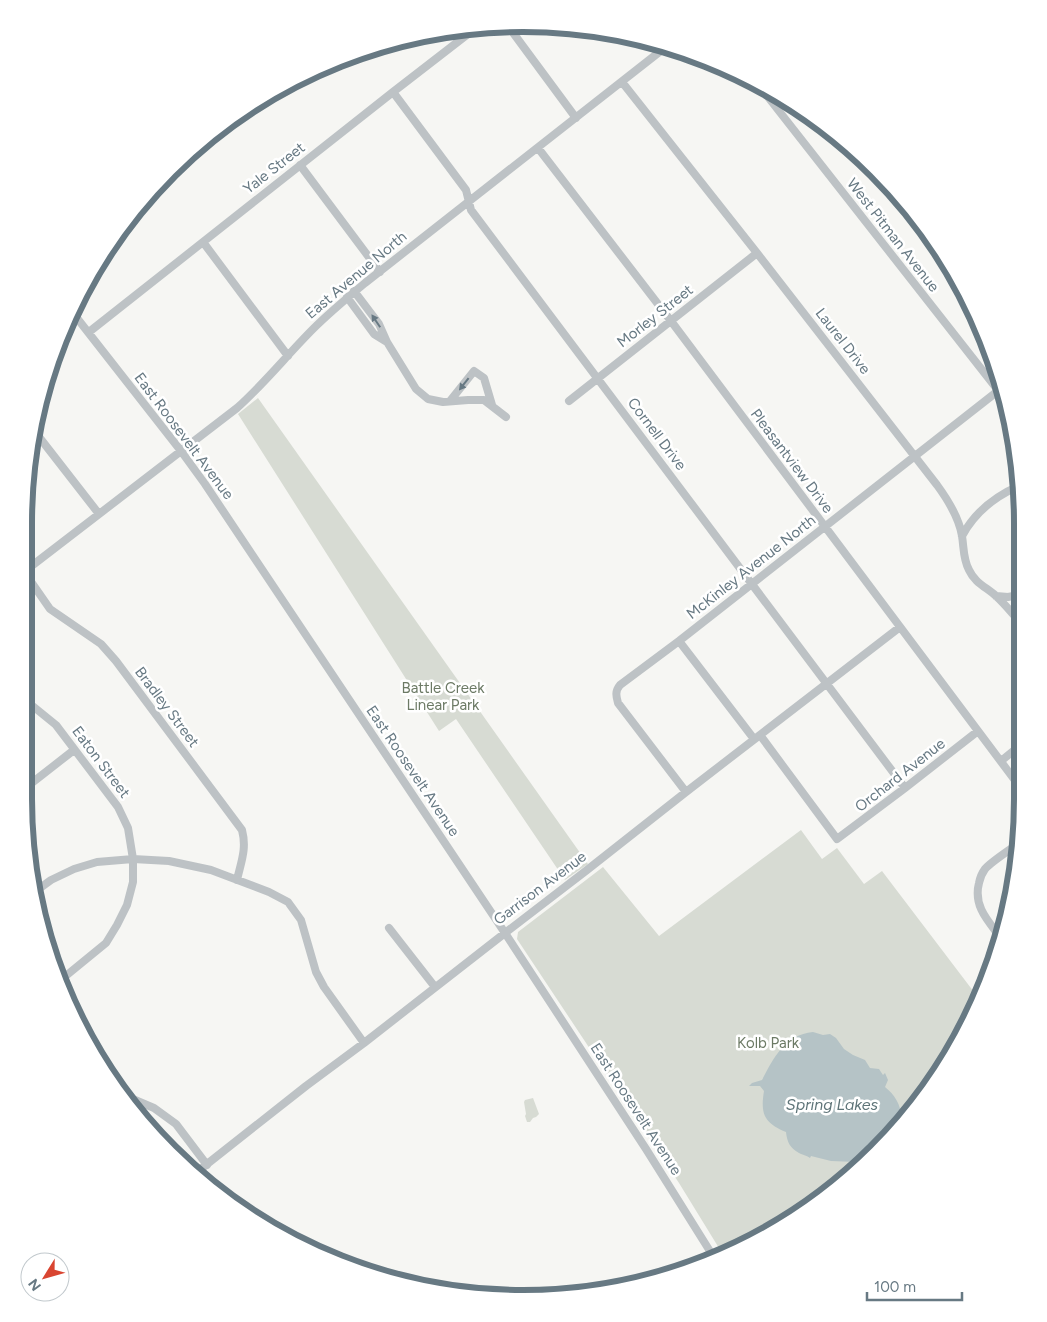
<svg xmlns="http://www.w3.org/2000/svg" width="1047" height="1322" font-family="Figtree,sans-serif">
<style>
.green{fill:#d7dbd3}
.water{fill:#b5c3c6}
.lines{fill:none;stroke-linecap:round;stroke-linejoin:round}
.minor{stroke:#bdc2c5;stroke-width:8}
.oneway{fill:#677983}
.labels{text-anchor:middle;stroke-width:5;stroke-linejoin:round;paint-order:stroke}
.street-label{font-size:15px;fill:#677983;stroke:#fff}
.park-label{font-size:15px;fill:#6c7a65;stroke:#fff}
.water-label{font-size:16px;font-style:italic;fill:#5e7478;stroke:#fff}
.rim{fill:none;stroke:#677983;stroke-width:6}
</style>
<rect width="100%" height="100%" fill="#f6f6f3"/>
<path class="green" d="M 258,398 L 588,864 L 565,880 L 456,719 L 439,731 L 238,414 Z
M 801,830 L 822,859 L 837,848 L 864,884 L 882,871 L 980,1000 L 939,1076 L 853,1174 L 773,1231 L 722,1253 L 679,1183 L 517,939 L 518,932 L 603,867 L 659,936 Z
M 533,1098 L 539,1114 L 536,1117 L 533,1118 L 530,1122 L 527,1122 L 525,1116 L 526,1114 L 524,1102 L 525,1100 Z"/>
<path class="water" d="M 813,1032 L 823,1035 L 830,1034 L 836,1038 L 844,1049 L 853,1055 L 865,1060 L 870,1068 L 879,1069 L 883,1075 L 885,1073 L 888,1080 L 885,1087 C 895,1095 902,1106 901,1120 L 866,1159 L 856,1162 L 831,1161 L 811,1156 L 810,1158 C 806,1155 803,1155 799,1153 C 790,1148 787,1142 786,1132 C 765,1123 760,1115 764,1091 L 760,1086 L 749,1086 L 752,1083 L 762,1080 C 774,1057 785,1035 813,1032 Z"/>
<g class="lines">
<path class="minor" d="M 508,26 L 576,118
M 622,82 L 757,253 L 937,485 C 948,500 959,517 962,536 C 964,548 963,559 969,570 C 975,583 986,587 996,596 C 1006,605 1014,616 1023,625
M 757,83 L 1008,403
M 393,92 L 466,190 L 471,210 L 905,788
M 538,148 L 671,321 L 1023,791
M 300,165 L 380,272
M 203,242 L 288,356
M 347,297 L 374,334 L 387,342 L 379,324 L 354,291
M 73,313 L 181,451 L 205,484 L 505,933 L 646,1149 L 713,1256
M 89,332 L 393,92 L 477,27
M 387,342 L 416,389 L 428,399 L 443,402 L 468,400 L 484,400 L 506,417
M 450,401 L 474,371 L 484,378 L 492,405
M 569,401 L 757,253
M 36,433 L 99,514
M 962,536 C 975,512 997,495 1021,485
M 25,571 L 237,408 C 264,384 287,355 313,329 C 329,313 347,298 365,283 L 667,46
M 25,573 L 50,609 L 101,644 L 116,661 L 242,830 C 247,849 241,862 237,880
M 996,596 L 1008,597 L 1023,594
M 679,641 L 754,739
M 24,699 L 56,725 L 118,807 L 128,828 L 133,859 L 133,882 L 127,905 L 117,925 L 106,943 L 62,979
M 760,735 L 837,839 L 905,788 L 978,731
M 1001,761 L 1023,743
M 24,789 L 74,750
M 686,792 L 618,703 C 616,696 615,691 620,685 L 679,641 L 1003,387
M 36,891 L 51,880 L 74,869 L 97,862 L 133,859 L 169,861 L 211,870 L 269,892 L 288,902 L 301,920 L 316,972 L 324,987 L 364,1043
M 389,928 L 435,987
M 1001,938 C 988,921 973,906 979,883 C 980,878 982,873 985,869 C 992,861 1010,850 1019,843
M 128,1097 L 154,1108 L 176,1124 L 207,1165
M 197,1172 L 306,1086 L 364,1043 L 505,933 L 587,870 L 686,792 L 900,627"/>
</g>
<defs><path id="oneway-solid" d="M-6-.8H1V-3.2L6.5 0L1 3.2V.8H-6Z" transform="scale(1.25)"/></defs>
<g class="oneway">
<use href="#oneway-solid" transform="translate(376 321) rotate(-124)"/>
<use href="#oneway-solid" transform="translate(464 384) rotate(128)"/>
</g>
<g class="labels">
<g class="street-label">
<text transform="translate(274 168) rotate(-38)" y="5">Yale Street</text>
<text transform="translate(893 235) rotate(52)" y="5">West Pitman Avenue</text>
<text transform="translate(356 275) rotate(-40)" y="5">East Avenue North</text>
<text transform="translate(655 316) rotate(-38)" y="5">Morley Street</text>
<text transform="translate(843 341) rotate(52)" y="5">Laurel Drive</text>
<text transform="translate(657 434) rotate(53)" y="5">Cornell Drive</text>
<text transform="translate(184 436) rotate(53)" y="5">East Roosevelt Avenue</text>
<text transform="translate(792 461) rotate(53)" y="5">Pleasantview Drive</text>
<text transform="translate(751 567) rotate(-38)" y="5">McKinley Avenue North</text>
<text transform="translate(167 707) rotate(53)" y="5">Bradley Street</text>
<text transform="translate(101 762) rotate(53)" y="5">Eaton Street</text>
<text transform="translate(413 771) rotate(56)" y="5">East Roosevelt Avenue</text>
<text transform="translate(900 775) rotate(-38)" y="5">Orchard Avenue</text>
<text transform="translate(540 888) rotate(-37)" y="5">Garrison Avenue</text>
<text transform="translate(636 1109) rotate(57)" y="5">East Roosevelt Avenue</text>
</g>
<g class="park-label">
<text x="443" y="693">Battle Creek<tspan x="443" dy="17">Linear Park</tspan></text>
<text x="768" y="1048">Kolb Park</text>
</g>
<g class="water-label">
<text x="832" y="1110">Spring Lakes</text>
</g>
</g>
<path d="M0 0H1047V1322H0ZM523 32H523A491 491 0 0 1 1014 523V799A491 491 0 0 1 523 1290H523A491 491 0 0 1 32 799V523A491 491 0 0 1 523 32Z" fill="#fff" fill-rule="evenodd"/>
<path class="rim" d="M523 32H523A491 491 0 0 1 1014 523V799A491 491 0 0 1 523 1290H523A491 491 0 0 1 32 799V523A491 491 0 0 1 523 32Z"/>
<g transform="translate(45 1277) rotate(233)"><circle r="24" fill="#ffffff" stroke="#c2c9cd"/>
<path d="M0-4L9 19L0 12L-9 19Z" fill="#d94531"/>
<text y="-8" font-size="14" font-weight="bold" text-anchor="middle" fill="#677983">N</text>
</g>
<path d="M867 1292v8h95v-8" fill="none" stroke="#677983" stroke-width="2.5"/>
<text x="874" y="1292" font-size="15" fill="#677983" stroke="#ffffff" stroke-width="4" paint-order="stroke">100 m</text>
</svg>
